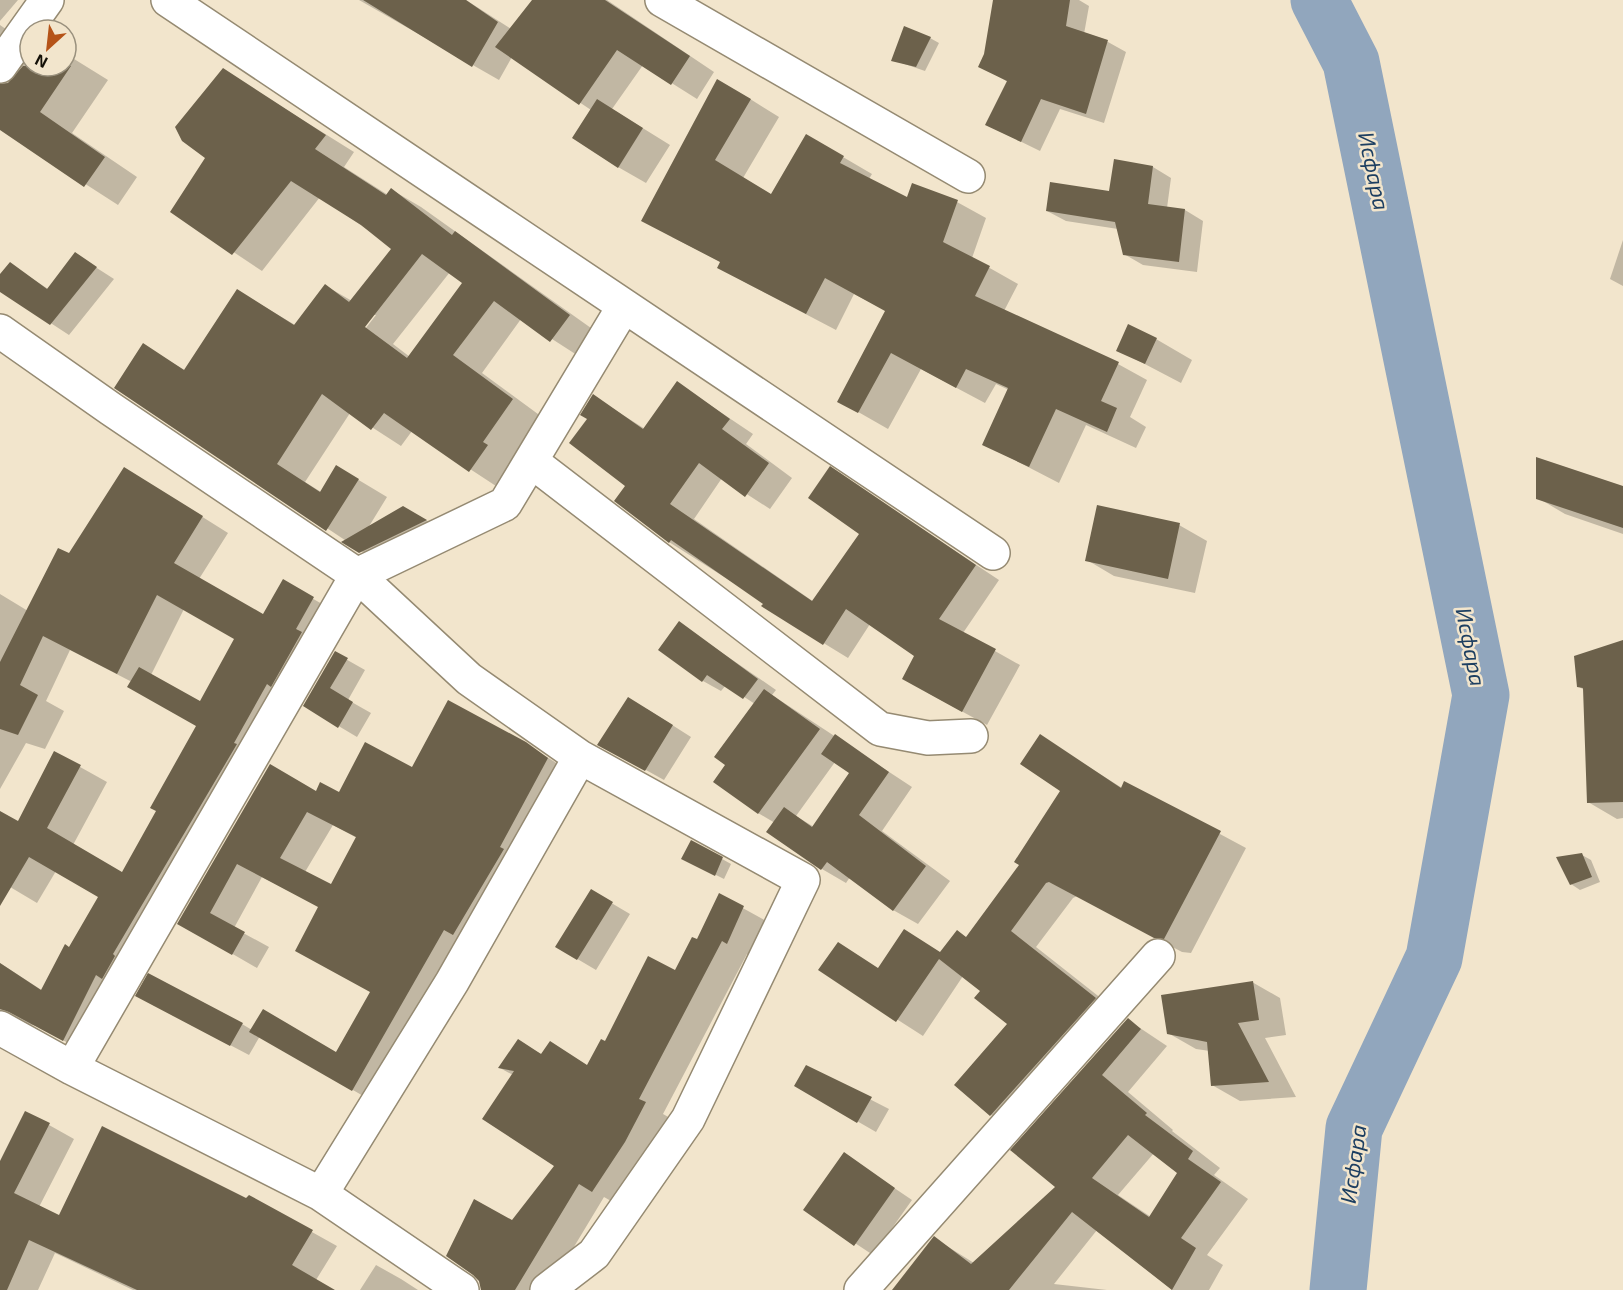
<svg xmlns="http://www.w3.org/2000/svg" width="1623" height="1290" font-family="'Exo 2',sans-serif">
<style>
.shadow{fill:#0003;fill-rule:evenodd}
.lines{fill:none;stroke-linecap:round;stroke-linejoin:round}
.river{stroke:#91a6bd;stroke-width:57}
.building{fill:#6c614b;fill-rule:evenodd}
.minor-casing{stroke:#958a72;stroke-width:36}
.minor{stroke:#fff;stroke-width:33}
.labels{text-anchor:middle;stroke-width:5;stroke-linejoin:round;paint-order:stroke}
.water-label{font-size:22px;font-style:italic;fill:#1d3f61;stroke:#f2e5cc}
</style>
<rect width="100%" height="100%" fill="#f2e5cc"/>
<path class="shadow" d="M 0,0 L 18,0 L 0,21 Z
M 359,0 L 466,0 L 511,29 L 534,0 L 607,0 L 714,72 L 697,99 L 643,65 L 612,109 L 670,145 L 646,183 L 618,167 L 591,110 L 512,57 L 499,80 Z
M 995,0 L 1079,0 L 1089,6 L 1084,34 L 1108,42 L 1126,52 L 1104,123 L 1060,109 L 1040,151 L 987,125 L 1008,82 L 980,66 L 985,54 Z
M 0,25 L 30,46 L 30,66 L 66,66 L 66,54 L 108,80 L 72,133 L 137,177 L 118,205 L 0,129 Z
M 930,38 L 939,43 L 925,71 L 893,60 Z
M 223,70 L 354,152 L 344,167 L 388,195 L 392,190 L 421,207 L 598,333 L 580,357 L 521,319 L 482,373 L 542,417 L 511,460 L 516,463 L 499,488 L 412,431 L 401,446 L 350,413 L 305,482 L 321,492 L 337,467 L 387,497 L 368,528 L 403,507 L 431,523 L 387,568 L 116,388 L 143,345 L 186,371 L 238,291 L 295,325 L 326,286 L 352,301 L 394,248 L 320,197 L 262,271 L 172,211 L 207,158 ZM 450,272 L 464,282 L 410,357 L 393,344 ZM 372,315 L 376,315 L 362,333 L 359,332 Z
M 747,97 L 779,117 L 743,178 L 772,195 L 807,136 L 872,174 L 869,179 L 908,200 L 957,202 L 986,218 L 972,258 L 1018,284 L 1004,311 L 1118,364 L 1147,380 L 1130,417 L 1146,427 L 1136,448 L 1086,425 L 1059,483 L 984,444 L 1009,390 L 996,384 L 985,403 L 921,369 L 888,429 L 839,401 L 887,311 L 854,294 L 836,330 L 748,284 L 719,267 L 721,262 L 672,237 Z
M 1115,161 L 1153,167 L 1171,178 L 1167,208 L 1185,210 L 1203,221 L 1197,272 L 1143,265 L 1124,254 L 1118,229 L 1066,221 L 1047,211 L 1110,193 Z
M 1623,240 L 1623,286 L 1610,279 Z
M 75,254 L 114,279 L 69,335 L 0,290 L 0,276 L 10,264 L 48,289 Z
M 1156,339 L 1192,360 L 1181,383 L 1118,350 Z
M 677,383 L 753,434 L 746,444 L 792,478 L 770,509 L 722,478 L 694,519 L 814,602 L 861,534 L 830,468 L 999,580 L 963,633 L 1020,665 L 987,725 L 928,693 L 916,656 L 870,624 L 848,658 L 763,606 L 765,603 L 669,542 L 627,485 L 589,419 L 593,396 L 645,429 Z
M 150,484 L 228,533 L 199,579 L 263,616 L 283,582 L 340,614 L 90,1055 L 37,1026 L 27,1024 L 19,1026 L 0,1016 L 0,963 L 43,991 L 100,896 L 56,871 L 37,903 L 0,881 L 0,813 L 18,823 L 55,753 L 107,782 L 73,845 L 123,874 L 158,811 L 197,725 L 132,682 L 70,650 L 46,701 L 64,711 L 45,749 L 26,743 L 0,789 L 0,594 L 28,611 L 69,555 ZM 184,609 L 236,639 L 200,703 L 151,675 Z
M 1623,488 L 1623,534 L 1565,514 L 1538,498 Z
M 1179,525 L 1207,541 L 1195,593 L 1114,576 L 1087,560 Z
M 679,623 L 776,690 L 772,695 L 912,787 L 882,831 L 950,881 L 918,924 L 893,910 L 850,877 L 846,883 L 822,869 L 775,823 L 758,813 L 727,765 L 755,704 L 726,685 L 721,691 L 703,681 L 660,649 ZM 835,762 L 851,773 L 814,827 L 796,816 Z
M 1623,641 L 1623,818 L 1617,819 L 1588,802 L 1584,690 L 1578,686 Z
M 335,653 L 365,670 L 348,700 L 371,713 L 357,737 L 305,706 Z
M 647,709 L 691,737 L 664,780 L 599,744 Z
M 1040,736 L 1122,788 L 1125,783 L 1246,848 L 1191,953 L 1182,952 L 1077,896 L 1073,898 L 1036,947 L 1121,1014 L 1017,1130 L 991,1115 L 956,1085 L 1009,1024 L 982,991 L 963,976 L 923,1036 L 820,970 L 879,969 L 941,953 L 968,938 L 1021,865 L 1062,791 Z
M 525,743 L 572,773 L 377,1104 L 260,1036 L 249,1055 L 156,1006 L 242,1024 L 252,1030 L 337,1054 L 372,992 L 320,907 L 262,877 L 234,928 L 269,947 L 257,968 L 179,923 L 270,766 L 316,793 L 340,794 L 412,769 ZM 333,825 L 357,838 L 331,886 L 305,872 Z
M 692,842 L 731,864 L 724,879 L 692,863 Z
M 1582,855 L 1591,860 L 1600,882 L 1580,890 L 1571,884 Z
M 591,891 L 630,914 L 596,970 L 557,947 Z
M 719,895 L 768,922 L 752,957 L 747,954 L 663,1114 L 670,1118 L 618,1205 L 604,1197 L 548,1290 L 482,1290 L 513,1222 L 556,1166 L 513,1075 L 500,1068 L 518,1041 L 543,1055 L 550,1043 L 588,1066 L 606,1043 L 675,972 L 697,941 Z
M 1252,982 L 1280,998 L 1286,1035 L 1265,1038 L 1296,1097 L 1240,1101 L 1212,1085 L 1210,1051 L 1196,1049 L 1168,1033 Z
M 1128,1020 L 1167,1046 L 1128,1092 L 1173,1130 L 1172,1131 L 1220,1168 L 1214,1175 L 1248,1199 L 1207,1255 L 1223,1265 L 1209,1290 L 1172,1290 L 1097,1230 L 1054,1284 L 1107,1290 L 894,1290 L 934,1238 L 974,1263 L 1057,1187 L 1012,1150 ZM 1154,1153 L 1179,1172 L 1151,1217 L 1118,1195 Z
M 807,1067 L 889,1109 L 876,1132 L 796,1086 Z
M 49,1125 L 74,1139 L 39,1207 L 60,1217 L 247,1200 L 249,1197 L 337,1246 L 316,1280 L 333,1290 L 133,1290 L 55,1253 L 38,1290 L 0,1290 L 0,1165 Z
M 844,1154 L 912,1200 L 873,1255 L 805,1210 Z
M 376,1265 L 401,1279 L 418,1290 L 360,1290 Z"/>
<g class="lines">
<path class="river" d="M 1319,0 L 1351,62 L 1481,695 L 1434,958 L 1354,1128 L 1338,1290"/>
</g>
<path class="building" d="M 363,0 L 466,0 L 498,22 L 472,67 Z
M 532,0 L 605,0 L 690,56 L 671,85 L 617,50 L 579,105 L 495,47 Z
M 993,0 L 1070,0 L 1066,26 L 1108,40 L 1086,114 L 1041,99 L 1021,142 L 985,125 L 1007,81 L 978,67 L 984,54 Z
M 904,26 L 931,37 L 916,67 L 891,61 Z
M 23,66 L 71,66 L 40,112 L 105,157 L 84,187 L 0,130 L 0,84 L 8,83 Z
M 223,68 L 326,135 L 315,149 L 386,195 L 391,188 L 452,235 L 455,231 L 570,315 L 550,342 L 494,301 L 453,355 L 513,399 L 483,442 L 488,445 L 469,472 L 384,413 L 371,430 L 322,394 L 277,464 L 320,492 L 336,465 L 359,479 L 326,531 L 114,388 L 143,343 L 184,370 L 237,289 L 294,325 L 325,284 L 349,302 L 391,249 L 361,225 L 291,181 L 232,255 L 170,212 L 205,158 L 182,141 L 175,127 ZM 422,254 L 462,283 L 407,358 L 365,327 Z
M 717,79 L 751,99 L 715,160 L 771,194 L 806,134 L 844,156 L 840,163 L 907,197 L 912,183 L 958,200 L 943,242 L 990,266 L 975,296 L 1119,362 L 1101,401 L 1117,408 L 1107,432 L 1056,409 L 1029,467 L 982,445 L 1008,388 L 966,369 L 956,388 L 891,353 L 858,413 L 837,402 L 885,311 L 825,278 L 806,314 L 717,268 L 720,262 L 641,221 Z
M 597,99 L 643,128 L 618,168 L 572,138 Z
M 1114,159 L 1153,166 L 1148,204 L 1185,209 L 1179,262 L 1123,255 L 1115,222 L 1046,211 L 1050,182 L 1109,191 Z
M 75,252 L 97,267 L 50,325 L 0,292 L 0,274 L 10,262 L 47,289 Z
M 1128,324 L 1157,338 L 1145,364 L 1116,351 Z
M 677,381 L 730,419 L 722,429 L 769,463 L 745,497 L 699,463 L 670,504 L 812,601 L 859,534 L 808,498 L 830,466 L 976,565 L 939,619 L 996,649 L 962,712 L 902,679 L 914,656 L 846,609 L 823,645 L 761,606 L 763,604 L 671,540 L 669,543 L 614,501 L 625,486 L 569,443 L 587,419 L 580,415 L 593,394 L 643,429 Z
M 1536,457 L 1623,486 L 1623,528 L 1536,499 Z
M 124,467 L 203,516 L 174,563 L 263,614 L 283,579 L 314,597 L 296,629 L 302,632 L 271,687 L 267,684 L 234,743 L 237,744 L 113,954 L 115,956 L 102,979 L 96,975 L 63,1041 L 9,1012 L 0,1009 L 0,963 L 41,990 L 65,944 L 69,947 L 98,897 L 29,857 L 0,906 L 0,811 L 18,821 L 54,751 L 81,765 L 47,828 L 122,872 L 156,811 L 150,808 L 196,726 L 127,687 L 139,667 L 200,701 L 234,639 L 157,595 L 117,674 L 43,636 L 20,685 L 38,695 L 18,735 L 0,729 L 0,662 L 58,548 L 69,553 Z
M 1097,505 L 1180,523 L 1168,579 L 1085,561 Z
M 403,506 L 427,520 L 359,553 L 341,542 Z
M 679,621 L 758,679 L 743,699 L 707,675 L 702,682 L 658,650 Z
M 1623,640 L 1623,802 L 1587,803 L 1583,688 L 1577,687 L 1574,656 Z
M 335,651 L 348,658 L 330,688 L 353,702 L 338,728 L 303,706 Z
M 764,689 L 820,729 L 758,814 L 713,782 L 725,765 L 714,757 Z
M 628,697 L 673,725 L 645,771 L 597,745 Z
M 448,700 L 526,742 L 548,758 L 500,847 L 504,849 L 453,935 L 444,930 L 352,1091 L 249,1032 L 263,1009 L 336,1052 L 370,992 L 295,951 L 318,907 L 237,864 L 210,913 L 245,932 L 232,955 L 177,924 L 270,764 L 316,791 L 320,782 L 339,792 L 365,742 L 412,767 ZM 307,812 L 356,837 L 331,884 L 280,858 Z
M 835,734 L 889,772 L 859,815 L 926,866 L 893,911 L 827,862 L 821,870 L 766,832 L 784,807 L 812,827 L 849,773 L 821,754 Z
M 1040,734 L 1121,788 L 1124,781 L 1221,831 L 1164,939 L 1154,938 L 1049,882 L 1046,883 L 1011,931 L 1096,998 L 990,1116 L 954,1085 L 1007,1024 L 974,998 L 980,991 L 939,959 L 896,1022 L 818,970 L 838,942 L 878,968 L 904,929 L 940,952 L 957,930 L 966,937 L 1019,865 L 1014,862 L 1060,791 L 1020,764 Z
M 691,840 L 723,857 L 715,876 L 681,859 Z
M 1582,853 L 1592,877 L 1570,885 L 1556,857 Z
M 591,889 L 613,902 L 577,960 L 555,947 Z
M 719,893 L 744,906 L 727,944 L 722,941 L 639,1099 L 646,1102 L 625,1142 L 592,1192 L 579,1184 L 515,1290 L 481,1290 L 479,1281 L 473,1275 L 446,1256 L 474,1199 L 512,1220 L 554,1166 L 482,1119 L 514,1071 L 498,1068 L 518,1039 L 541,1054 L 550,1041 L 587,1065 L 601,1039 L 605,1041 L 648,956 L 675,970 L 692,937 L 697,939 Z
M 148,973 L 243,1023 L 230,1046 L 135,996 Z
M 1253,981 L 1259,1020 L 1238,1023 L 1269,1082 L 1211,1086 L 1207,1042 L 1167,1034 L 1161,995 Z
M 1128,1018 L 1141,1029 L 1102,1075 L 1147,1113 L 1145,1115 L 1193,1151 L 1188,1159 L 1221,1182 L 1181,1238 L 1196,1248 L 1172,1290 L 1072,1212 L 1009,1290 L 892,1290 L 934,1236 L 971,1264 L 1055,1187 L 1010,1150 ZM 1128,1135 L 1177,1173 L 1149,1217 L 1092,1178 Z
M 806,1065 L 872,1097 L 857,1123 L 794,1086 Z
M 25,1111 L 50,1123 L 14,1193 L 59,1215 L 102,1126 L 246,1198 L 249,1195 L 313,1230 L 292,1265 L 335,1290 L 137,1290 L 29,1240 L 7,1290 L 0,1290 L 0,1161 Z
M 844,1152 L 895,1188 L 854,1246 L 803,1210 Z"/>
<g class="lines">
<defs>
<path id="minor" d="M 168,0 L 993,553
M 662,0 L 968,176
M 0,66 L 47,0
M 0,331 L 111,409 L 357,575 L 505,504 L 624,306
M 531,461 L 880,729 L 928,738 L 971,736
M 0,1028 L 72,1068 L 321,1194 L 462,1290
M 72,1068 L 357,575 L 469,679 L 580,757 L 803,880 L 688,1119 L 594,1254 L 547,1290
M 321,1194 L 452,982 L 580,757
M 861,1290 L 1158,956"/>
</defs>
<use href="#minor" class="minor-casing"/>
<use href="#minor" class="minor"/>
</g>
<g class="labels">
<g class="water-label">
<text transform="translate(1374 171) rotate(78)" y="8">Исфара</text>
<text transform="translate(1471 647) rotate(79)" y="8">Исфара</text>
<text transform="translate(1353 1164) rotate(-82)" y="8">Исфара</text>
</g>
</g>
<g transform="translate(48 48) rotate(207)"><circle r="28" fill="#f2e5cc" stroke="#99907d" stroke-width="1.5"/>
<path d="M0-4.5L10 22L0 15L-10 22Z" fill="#b55318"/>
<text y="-9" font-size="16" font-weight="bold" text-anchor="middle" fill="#141007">N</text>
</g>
</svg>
